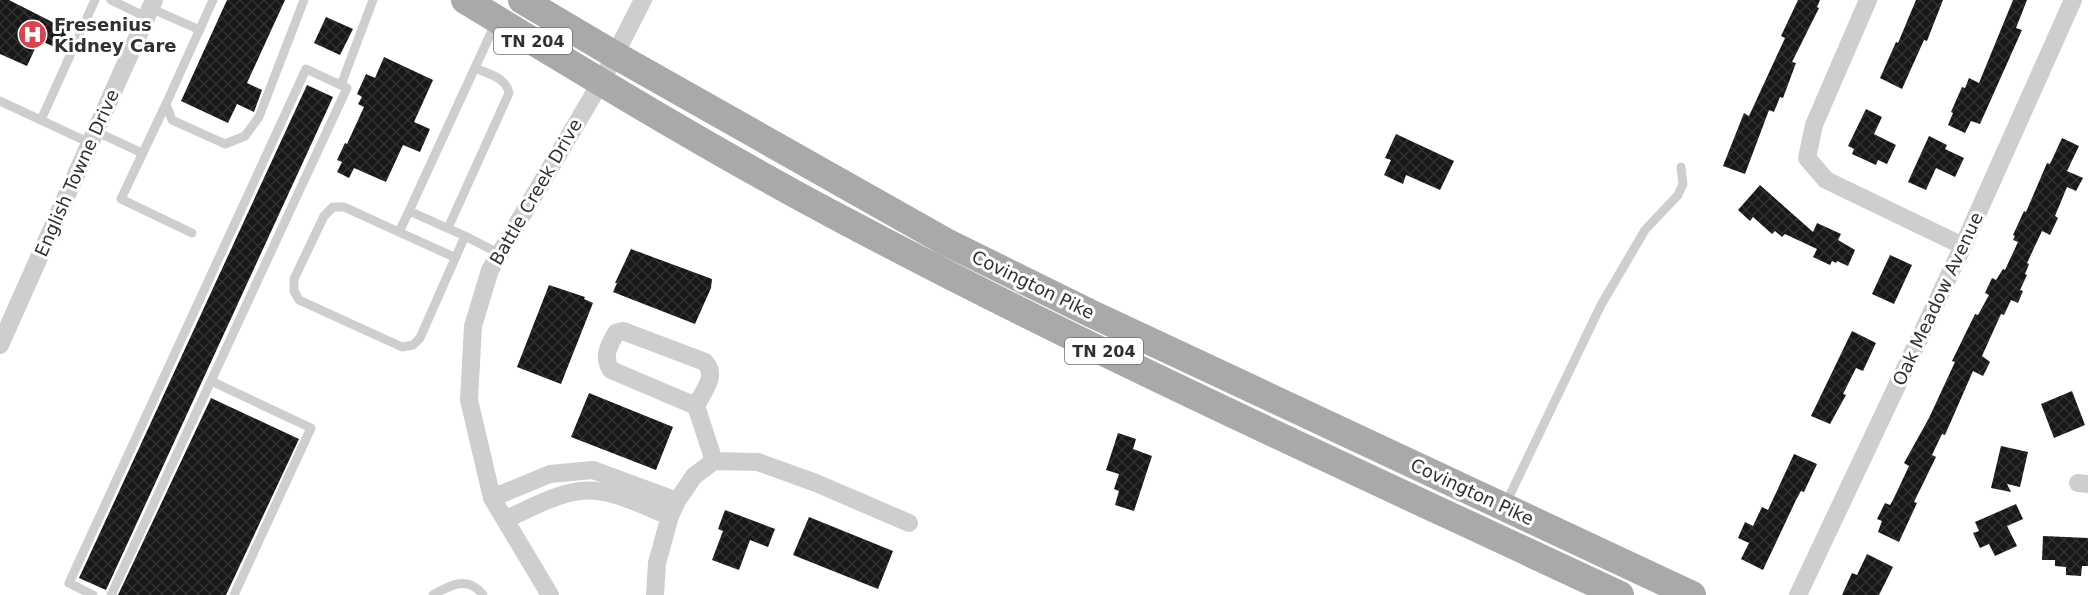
<svg xmlns="http://www.w3.org/2000/svg" width="2088" height="595" font-family="'DejaVu Sans',sans-serif">
<style>
.building{fill:url(#building-cross-hatch)}
.lines{fill:none;stroke-linecap:round;stroke-linejoin:round}
.service{stroke:#cecece;stroke-width:9}
.minor{stroke:#cecece;stroke-width:18}
.primary{stroke:#a9a9a9;stroke-width:28}
.labels{text-anchor:middle;stroke-width:6;stroke-linejoin:round;paint-order:stroke}
.shield{fill:#fff;stroke:#6f6f6f;stroke-width:1.5}
.shield-label{font-size:16px;font-weight:bold;fill:#313131}
.poi-label{font-size:18px;font-weight:bold;fill:#313131;stroke:#fff;text-anchor:start}
.street-label{font-size:18px;fill:#313131;stroke:#fff}
</style>
<defs>
<pattern id="building-cross-hatch" width="8" height="8" patternUnits="userSpaceOnUse" patternTransform="scale(1.5)"><rect width="8" height="8" fill="#181818"/><path d="M0 0l8 8M0 8l8-8" fill="none" stroke="#313131"/></pattern>
</defs>
<rect width="100%" height="100%" fill="#fff"/>
<path class="building" d="M 0,0 L 9,0 L 68,30 L 59,49 L 39,40 L 27,66 L 0,54 Z
M 227,0 L 285,0 L 247,83 L 262,90 L 254,112 L 237,104 L 228,123 L 181,101 Z
M 1798,0 L 1820,0 L 1817,7 L 1819,8 L 1792,62 L 1796,63 L 1783,98 L 1780,97 L 1774,112 L 1769,110 L 1745,174 L 1723,166 L 1744,113 L 1749,116 L 1785,38 L 1781,36 Z
M 1916,0 L 1943,0 L 1927,41 L 1924,40 L 1902,89 L 1880,78 L 1896,42 L 1898,43 Z
M 2013,0 L 2027,0 L 2016,28 L 2022,30 L 1980,124 L 1971,121 L 1965,133 L 1948,125 L 1953,113 L 1951,112 L 1962,87 L 1965,88 L 1969,78 L 1979,83 Z
M 326,17 L 353,29 L 340,55 L 314,43 Z
M 384,57 L 433,80 L 414,122 L 430,129 L 420,152 L 403,145 L 386,182 L 354,168 L 349,178 L 337,172 L 342,162 L 337,160 L 345,143 L 347,144 L 364,107 L 358,104 L 362,97 L 357,94 L 366,74 L 375,78 Z
M 307,85 L 333,97 L 106,590 L 79,578 Z
M 1866,109 L 1882,117 L 1874,134 L 1896,145 L 1887,164 L 1878,160 L 1876,165 L 1852,154 L 1854,149 L 1848,146 Z
M 1396,134 L 1454,161 L 1440,190 L 1406,175 L 1403,184 L 1384,175 L 1391,160 L 1385,158 Z
M 1929,136 L 1947,145 L 1945,149 L 1964,158 L 1955,177 L 1936,168 L 1926,190 L 1908,182 Z
M 2062,138 L 2079,146 L 2067,171 L 2083,178 L 2076,191 L 2067,187 L 2055,216 L 2058,218 L 2050,235 L 2042,231 L 2027,263 L 2029,264 L 2025,274 L 2027,275 L 2020,290 L 2023,291 L 2018,303 L 2011,300 L 2004,315 L 2001,314 L 1982,356 L 1990,362 L 1983,376 L 1973,371 L 1945,435 L 1942,434 L 1932,455 L 1936,457 L 1914,502 L 1917,503 L 1899,542 L 1878,532 L 1882,521 L 1877,519 L 1885,503 L 1890,505 L 1893,500 L 1909,466 L 1904,463 L 1929,418 L 1955,362 L 1952,361 L 1975,314 L 1978,315 L 1989,295 L 1985,293 L 1992,278 L 1996,280 L 2003,269 L 2005,270 L 2018,242 L 2013,240 L 2015,236 L 2013,235 L 2024,211 L 2026,212 L 2047,163 L 2050,164 Z
M 1760,185 L 1813,232 L 1817,223 L 1841,234 L 1838,240 L 1855,250 L 1848,266 L 1837,261 L 1836,263 L 1832,261 L 1830,265 L 1813,257 L 1817,249 L 1785,234 L 1782,237 L 1775,231 L 1772,234 L 1753,217 L 1750,221 L 1738,210 Z
M 631,249 L 712,279 L 711,288 L 695,324 L 613,292 L 617,283 L 615,283 Z
M 1890,255 L 1912,265 L 1894,304 L 1872,294 Z
M 549,285 L 585,297 L 584,299 L 593,303 L 561,384 L 517,367 Z
M 1852,331 L 1876,343 L 1863,371 L 1856,368 L 1843,394 L 1846,395 L 1830,424 L 1811,416 Z
M 2072,391 L 2085,425 L 2054,438 L 2041,404 Z
M 589,393 L 673,427 L 656,470 L 571,437 Z
M 211,398 L 299,439 L 226,595 L 118,595 Z
M 1118,433 L 1136,439 L 1133,449 L 1152,456 L 1134,511 L 1115,505 L 1119,491 L 1114,489 L 1119,474 L 1106,470 Z
M 2001,446 L 2028,452 L 2020,487 L 2007,484 L 2011,492 L 1991,488 Z
M 1794,454 L 1817,464 L 1804,492 L 1801,491 L 1796,500 L 1763,570 L 1741,559 L 1749,543 L 1738,538 L 1745,522 L 1753,526 L 1762,507 L 1768,510 Z
M 2016,504 L 2023,519 L 2007,526 L 2017,546 L 1995,556 L 1989,544 L 1980,548 L 1973,533 L 1979,531 L 1975,522 Z
M 725,510 L 775,529 L 768,547 L 750,540 L 739,570 L 712,560 L 723,531 L 718,529 Z
M 809,517 L 893,551 L 878,589 L 793,555 Z
M 2043,536 L 2088,538 L 2088,566 L 2082,566 L 2081,576 L 2066,575 L 2066,567 L 2055,566 L 2055,560 L 2042,560 Z
M 1867,554 L 1893,567 L 1879,595 L 1842,595 L 1852,573 L 1857,575 Z"/>
<g class="lines">
<path class="service" d="M 111,0 L 146,17
M 213,0 L 166,104 L 172,120 L 225,144 L 245,136 L 259,117 L 304,0
M 150,8 L 200,30
M 496,22 L 409,211 L 465,236 L 500,254
M 341,85 L 373,0
M 0,101 L 90,143
M 166,104 L 121,199 L 192,233
M 41,120 L 95,0
M 95,131 L 142,153
M 448,228 L 509,93 C 506,77 488,74 475,68
M 399,232 L 409,211
M 454,257 L 344,207 L 333,207 L 324,216 L 294,279 L 294,291 L 299,300 L 402,347 L 413,345 L 420,338 L 465,236
M 1505,505 L 1601,305 L 1645,230 L 1678,195 L 1683,184 L 1681,167
M 93,595 L 69,583 L 306,69 L 347,88 L 211,381 L 311,428 L 234,595
M 111,595 L 211,381
M 433,595 C 450,585 468,575 483,595"/>
<path class="minor" d="M 1868,0 L 1814,125 L 1807,158 L 1826,180 L 1963,246
M 0,345 L 154,0
M 696,406 C 703,391 718,376 705,362 L 623,331 L 616,333 C 609,346 602,356 611,370 L 696,406 L 714,461
M 2078,483 L 2088,484
M 492,498 L 550,474 L 593,470 L 677,501
M 506,519 C 529,509 555,494 580,491 C 610,487 643,506 670,516
M 550,595 L 492,498 L 469,400 L 473,326 L 490,270 L 601,82 L 643,0
M 655,595 L 657,563 L 670,516 L 677,501 L 694,476 L 714,461 L 758,462 L 816,483 L 909,523
M 1798,595 L 1963,246 L 2073,0"/>
<path class="primary" d="M 465,0 C 592,77 718,154 849,223 C 1101,357 1362,474 1620,595
M 522,0 L 615,55 L 946,242 L 1092,314 L 1692,595"/>
</g>
<defs>
<symbol id="hospital-disc" viewBox="-11 -11 22 22"><circle r="9.5" fill="#d64451" stroke="#fff"/><path d="M-5-5h3v3.5h4V-5h3V5h-3V1.5h-4V5h-3Z" fill="#fff"/></symbol>
</defs>
<g fill-rule="evenodd">
<use href="#hospital-disc" x="16" y="18" width="33" height="33"/>
</g>
<g class="labels">
<g class="shield">
<rect x="494" y="28" width="78" height="26" rx="4.5"/>
<rect x="1065" y="338" width="78" height="26" rx="4.5"/>
</g>
<g class="shield-label">
<text x="533" y="47">TN 204</text>
<text x="1104" y="357">TN 204</text>
</g>
<g class="poi-label">
<text x="54" y="31">Fresenius<tspan x="54" dy="21">Kidney Care</tspan></text>
</g>
<g class="street-label">
<text transform="translate(77 173) rotate(-66)" y="6">English Towne Drive</text>
<text transform="translate(536 192) rotate(-60)" y="6">Battle Creek Drive</text>
<text transform="translate(1033 285) rotate(26)" y="6">Covington Pike</text>
<text transform="translate(1938 299) rotate(-65)" y="6">Oak Meadow Avenue</text>
<text transform="translate(1472 492) rotate(25)" y="6">Covington Pike</text>
</g>
</g>
</svg>
